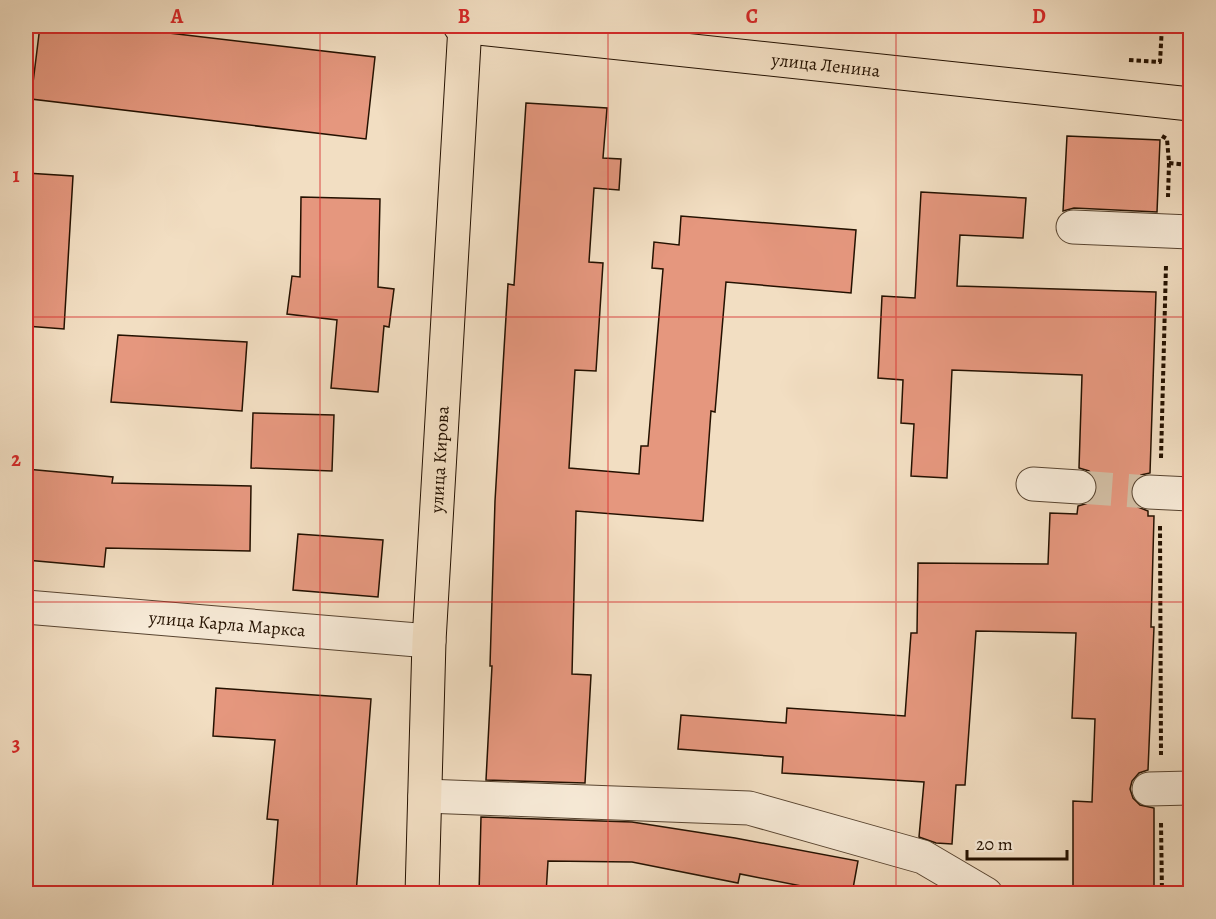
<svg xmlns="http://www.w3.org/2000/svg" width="1216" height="919" font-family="Alegreya,serif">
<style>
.building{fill:#e5977e;stroke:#241100;stroke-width:1.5}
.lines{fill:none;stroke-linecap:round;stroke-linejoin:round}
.minor-tunnel{stroke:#d3bfa5;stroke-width:33;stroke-dasharray:33 16;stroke-linecap:butt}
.minor-casing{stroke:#584430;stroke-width:35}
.major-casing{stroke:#241100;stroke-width:35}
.path{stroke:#241100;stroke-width:4;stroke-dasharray:4.5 3;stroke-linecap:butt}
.minor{stroke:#f7ead7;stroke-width:33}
.major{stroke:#f2dec2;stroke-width:33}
.grid{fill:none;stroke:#d62828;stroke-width:1.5;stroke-opacity:0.55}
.labels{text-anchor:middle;stroke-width:4.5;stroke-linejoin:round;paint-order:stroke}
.street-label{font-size:18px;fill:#241100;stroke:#f7ead7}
.neatline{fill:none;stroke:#d62828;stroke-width:2}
.grid-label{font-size:20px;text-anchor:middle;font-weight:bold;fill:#d62828}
</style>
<rect width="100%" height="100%" fill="#f2dec2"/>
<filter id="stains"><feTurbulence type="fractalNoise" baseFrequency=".00333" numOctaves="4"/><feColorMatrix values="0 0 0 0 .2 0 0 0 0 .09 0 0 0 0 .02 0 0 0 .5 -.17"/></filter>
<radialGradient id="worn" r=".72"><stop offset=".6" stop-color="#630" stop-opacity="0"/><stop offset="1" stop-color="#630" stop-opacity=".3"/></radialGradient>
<path class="building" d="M 40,26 L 109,26 L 375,57 L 366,139 L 31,99 Z
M 526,103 L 607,108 L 603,158 L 621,159 L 619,190 L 594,188 L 589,262 L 603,263 L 596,371 L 575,370 L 569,468 L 639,474 L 641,446 L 648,446 L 663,269 L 652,268 L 654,242 L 679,245 L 681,216 L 856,230 L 851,293 L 726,282 L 715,412 L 711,411 L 703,521 L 576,511 L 572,674 L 591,675 L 585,783 L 486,780 L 492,666 L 490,666 L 495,501 L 503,366 L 508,284 L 514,285 Z
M 1067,136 L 1160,140 L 1157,212 L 1074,208 L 1063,211 Z
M 26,173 L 73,176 L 64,329 L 26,326 Z
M 921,192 L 1026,198 L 1023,238 L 960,235 L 957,286 L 1156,292 L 1150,473 L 1141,475 L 1134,481 L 1130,492 L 1132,500 L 1138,507 L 1148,511 L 1148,516 L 1154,516 L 1151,627 L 1154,627 L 1148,770 L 1139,773 L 1132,781 L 1130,789 L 1133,798 L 1140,805 L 1154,808 L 1154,894 L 1073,893 L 1073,801 L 1092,802 L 1095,719 L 1072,718 L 1076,633 L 976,631 L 965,785 L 956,785 L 952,844 L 936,843 L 919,837 L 924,782 L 782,773 L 783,757 L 678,749 L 681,715 L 786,723 L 787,708 L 905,716 L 911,633 L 917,633 L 918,563 L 1048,564 L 1050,513 L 1077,514 L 1078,506 L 1088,503 L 1095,497 L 1098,488 L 1095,478 L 1089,471 L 1079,468 L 1082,375 L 952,370 L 947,478 L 911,476 L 914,424 L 901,423 L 903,380 L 878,378 L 882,296 L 915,298 Z
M 301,197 L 380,199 L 378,287 L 394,289 L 389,327 L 384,326 L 378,392 L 331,388 L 337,320 L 287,314 L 292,276 L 300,277 Z
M 118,335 L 247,342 L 242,411 L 111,402 Z
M 253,413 L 334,415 L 332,471 L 251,468 Z
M 26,469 L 113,477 L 112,483 L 251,486 L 250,551 L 106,548 L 104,567 L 26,560 Z
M 298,534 L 383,540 L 378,597 L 293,590 Z
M 216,688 L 371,699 L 356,894 L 272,894 L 278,820 L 267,819 L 275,740 L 213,736 Z
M 481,817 L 632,822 L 735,838 L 858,861 L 852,894 L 842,894 L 740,874 L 738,883 L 632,862 L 548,861 L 546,894 L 479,894 Z"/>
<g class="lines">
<path class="minor-tunnel" d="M 1079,487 L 1149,492"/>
<defs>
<g id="minor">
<path d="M 1073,227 L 1190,232"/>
<path d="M 1033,484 L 1079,487"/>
<path d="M 1149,492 L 1190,494"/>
<path id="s1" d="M 26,607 L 429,641"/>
<path d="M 1149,789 L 1190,788"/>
<path d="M 425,796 L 749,808 L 923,857 L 986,894"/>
</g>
<g id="major">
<path id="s2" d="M 460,26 L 1190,104"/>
<path id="s3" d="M 422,894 L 429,641 L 465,26"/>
</g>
</defs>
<use href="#minor" class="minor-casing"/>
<use href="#major" class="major-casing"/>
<path class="path" d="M 1129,60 L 1160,62 L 1162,26
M 1162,136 L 1167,139 L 1169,163 L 1168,197
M 1169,163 L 1190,165
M 1161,458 L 1166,265
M 1160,526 L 1161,755
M 1161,823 L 1162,894"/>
<use href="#minor" class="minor"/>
<use href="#major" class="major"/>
</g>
<path class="grid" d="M 320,26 L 320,894M 608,26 L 608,894M 896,26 L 896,894M 26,317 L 1190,317M 26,602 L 1190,602"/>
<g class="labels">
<g class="street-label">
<text dy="6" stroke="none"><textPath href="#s2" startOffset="368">улица Ленина</textPath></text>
<text dy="6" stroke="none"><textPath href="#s3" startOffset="435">улица Кирова</textPath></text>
<text dy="6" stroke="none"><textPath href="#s1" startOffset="202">улица Карла Маркса</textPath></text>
</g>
</g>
<rect width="1216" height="919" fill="none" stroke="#f2dec2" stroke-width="66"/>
<path d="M967 850v9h100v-9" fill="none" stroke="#241100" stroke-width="3"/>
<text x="976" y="850" font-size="18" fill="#241100" stroke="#f7ead7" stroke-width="4.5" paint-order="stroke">20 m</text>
<rect x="33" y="33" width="1150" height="853" class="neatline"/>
<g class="grid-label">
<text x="177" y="23">A</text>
<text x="464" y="23">B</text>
<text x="752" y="23">C</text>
<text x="1039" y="23">D</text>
<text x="16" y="182">1</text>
<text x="16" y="466">2</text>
<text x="16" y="751">3</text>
</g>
<rect width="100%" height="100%" filter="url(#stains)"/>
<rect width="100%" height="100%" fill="url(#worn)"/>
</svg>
